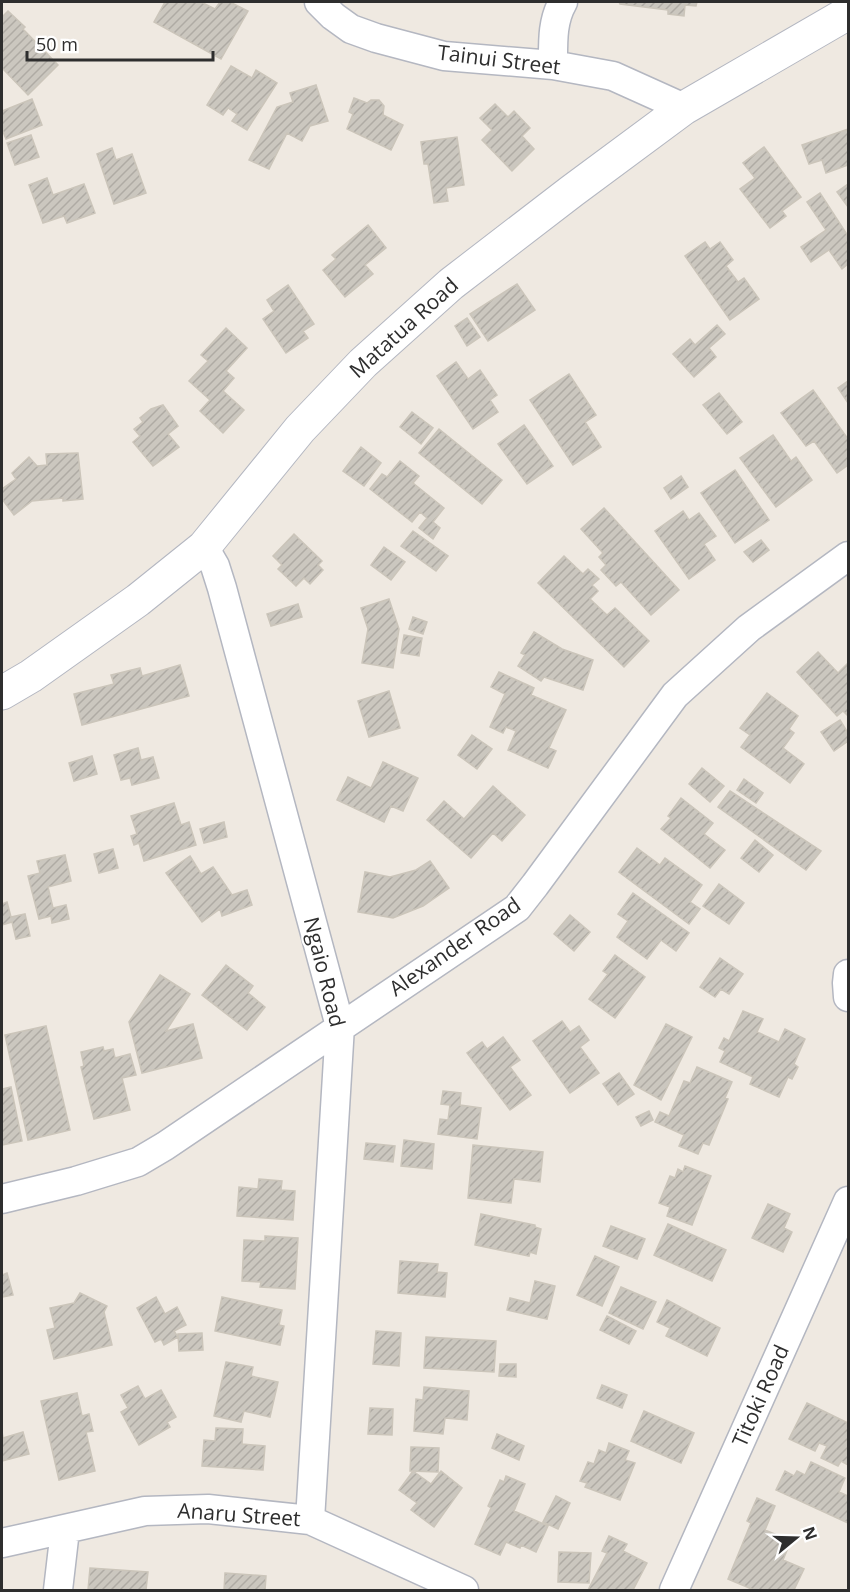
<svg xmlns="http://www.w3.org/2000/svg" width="850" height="1592" font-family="'Open Sans',sans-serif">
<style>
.building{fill:url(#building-hatch);stroke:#cbc5ba;stroke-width:1.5}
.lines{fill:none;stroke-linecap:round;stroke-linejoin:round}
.minor-casing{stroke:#b4b7c1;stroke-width:31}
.secondary-casing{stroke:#b4b7c1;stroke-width:35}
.minor{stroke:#fff;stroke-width:28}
.secondary{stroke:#fff;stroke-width:33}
.labels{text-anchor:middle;stroke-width:4.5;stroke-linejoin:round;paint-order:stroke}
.street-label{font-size:21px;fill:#2e2e2e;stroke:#fff}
</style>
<defs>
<pattern id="building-hatch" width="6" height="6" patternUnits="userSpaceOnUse" patternTransform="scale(1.5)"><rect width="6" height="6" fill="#cbc7bf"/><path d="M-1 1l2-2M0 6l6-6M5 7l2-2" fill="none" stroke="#afaba4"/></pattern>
</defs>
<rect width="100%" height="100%" fill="#efe9e1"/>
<path class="building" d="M 165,2 L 201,2 L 215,9 L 220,2 L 230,2 L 248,11 L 221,59 L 154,22 Z
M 619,2 L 697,2 L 696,6 L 685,5 L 684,16 L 668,14 L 668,10 L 620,4 Z
M 8,11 L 25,27 L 23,29 L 58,65 L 28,95 L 2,68 L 2,17 Z
M 231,66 L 252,78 L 256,70 L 277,83 L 247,130 L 232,121 L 237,114 L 228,108 L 223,115 L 207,105 Z
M 316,85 L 328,121 L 310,126 L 302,141 L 287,133 L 269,169 L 249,160 L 277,107 L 293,102 L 290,93 Z
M 354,98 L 367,103 L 371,100 L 379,100 L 384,106 L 383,115 L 403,125 L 391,150 L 347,129 L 353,114 L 349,112 Z
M 32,99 L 42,125 L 6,139 L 2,129 L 2,111 Z
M 495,104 L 508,117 L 514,111 L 530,128 L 522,136 L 534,149 L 512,171 L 482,140 L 492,130 L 480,118 Z
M 848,129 L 848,165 L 826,173 L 822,160 L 809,164 L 802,145 Z
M 31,135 L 39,157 L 15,165 L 7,143 Z
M 457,137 L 464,185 L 446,188 L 448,201 L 434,203 L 428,164 L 424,164 L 421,142 Z
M 764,147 L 801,197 L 782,211 L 786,216 L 770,228 L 740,189 L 755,178 L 743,163 Z
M 112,148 L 116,160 L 132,154 L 146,193 L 114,204 L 97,154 Z
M 47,178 L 53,195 L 84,184 L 95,213 L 67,223 L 64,216 L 43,223 L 29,185 Z
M 848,184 L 848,207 L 837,192 Z
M 820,193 L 848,236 L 848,245 L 846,246 L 848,249 L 848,264 L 842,269 L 829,250 L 811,262 L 801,247 L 826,230 L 807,202 Z
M 368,225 L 386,248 L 365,265 L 373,274 L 345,297 L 323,270 L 336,259 L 332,255 Z
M 705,242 L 710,249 L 720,242 L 733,260 L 726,266 L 738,282 L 744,278 L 759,299 L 730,320 L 685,256 Z
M 517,284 L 535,310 L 488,341 L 470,314 Z
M 288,285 L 314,324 L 303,331 L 308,338 L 286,353 L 263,319 L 274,311 L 267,300 Z
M 467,318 L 480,337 L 467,346 L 455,326 Z
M 717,325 L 725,334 L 709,348 L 716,357 L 694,377 L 673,354 L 690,339 L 695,345 Z
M 226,328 L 247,348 L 226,371 L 234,378 L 223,391 L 244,410 L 223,433 L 200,411 L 210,400 L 189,381 L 208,361 L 201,355 Z
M 456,362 L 468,379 L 480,370 L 497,395 L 490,400 L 498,412 L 473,429 L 437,376 Z
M 569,374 L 596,415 L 585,422 L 601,447 L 573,465 L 530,400 Z
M 848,381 L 848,403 L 838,388 Z
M 813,390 L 848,439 L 848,465 L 837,473 L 814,441 L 806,446 L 781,413 Z
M 719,393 L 742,422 L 727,434 L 703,405 Z
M 163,405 L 178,426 L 168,434 L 179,447 L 153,466 L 133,442 L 140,436 L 134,429 L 143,422 L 140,418 L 151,409 Z
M 412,412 L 433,428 L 421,444 L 400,427 Z
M 524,425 L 553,466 L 527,484 L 498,444 Z
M 439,429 L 502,480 L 482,504 L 419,453 Z
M 773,435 L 791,461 L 796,457 L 812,480 L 776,507 L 740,458 Z
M 361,447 L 381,463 L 364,486 L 343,471 Z
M 78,453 L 83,499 L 63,501 L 63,498 L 32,501 L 14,515 L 2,499 L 2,489 L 16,479 L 12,473 L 29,457 L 37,466 L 47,465 L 46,454 Z
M 400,461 L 419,476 L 413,483 L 444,508 L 433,522 L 440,528 L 433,539 L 419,528 L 427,518 L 420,512 L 412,522 L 370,489 L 382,474 L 387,477 Z
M 735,470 L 769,520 L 735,543 L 701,493 Z
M 681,476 L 688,487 L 671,499 L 664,488 Z
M 604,508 L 679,590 L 651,615 L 621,582 L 616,586 L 601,570 L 606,565 L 599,557 L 603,553 L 581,529 Z
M 683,511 L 689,520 L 699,513 L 716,536 L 704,544 L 715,560 L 689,579 L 655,531 Z
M 413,531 L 448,556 L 436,571 L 401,546 Z
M 294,534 L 322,561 L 318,565 L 323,570 L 310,584 L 304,578 L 296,586 L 278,569 L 282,565 L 273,556 Z
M 761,540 L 769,550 L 753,562 L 744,552 Z
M 384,547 L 405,562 L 391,580 L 371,565 Z
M 564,556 L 583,574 L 588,569 L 599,579 L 592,585 L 598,591 L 590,599 L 607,615 L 615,608 L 649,641 L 624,667 L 538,583 Z
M 389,599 L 399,629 L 393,668 L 362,663 L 368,629 L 361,608 Z
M 298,604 L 302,617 L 271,626 L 267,614 Z
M 413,617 L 427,622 L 423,634 L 409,629 Z
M 534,632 L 562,649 L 593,660 L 583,690 L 544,677 L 541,681 L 518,666 L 525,655 L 521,653 Z
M 404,635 L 422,638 L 419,656 L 401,653 Z
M 818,652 L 838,673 L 848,663 L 848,716 L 843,711 L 837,716 L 797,672 Z
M 180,665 L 189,696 L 82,725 L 74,694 L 114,684 L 111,675 L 140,668 L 142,676 Z
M 499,672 L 534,688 L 531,695 L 566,710 L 549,748 L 556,751 L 548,768 L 508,750 L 516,731 L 506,727 L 503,733 L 490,727 L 505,694 L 491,687 Z
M 389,691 L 400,728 L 369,737 L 358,701 Z
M 767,693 L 798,716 L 789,729 L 794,733 L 783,748 L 804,764 L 790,783 L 741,747 L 750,735 L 740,728 Z
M 840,720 L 848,733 L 848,741 L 834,751 L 821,732 Z
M 472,735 L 492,749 L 477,769 L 458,755 Z
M 138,748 L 141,760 L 153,757 L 159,778 L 132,785 L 130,778 L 121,780 L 114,755 Z
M 92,756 L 97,774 L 74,781 L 69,763 Z
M 383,762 L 418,778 L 403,811 L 391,806 L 384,822 L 337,800 L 348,777 L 371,788 Z
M 702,768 L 724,786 L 710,802 L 689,784 Z
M 744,779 L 763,793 L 756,803 L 737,790 Z
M 493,786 L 525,815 L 502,841 L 493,833 L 471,858 L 427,820 L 444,801 L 464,819 Z
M 730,791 L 821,851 L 806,870 L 718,807 Z
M 681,798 L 713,823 L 704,834 L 725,850 L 710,868 L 661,829 L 671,818 L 668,816 Z
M 174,803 L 181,825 L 189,822 L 196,845 L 144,861 L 139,843 L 134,845 L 131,836 L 137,834 L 131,816 Z
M 224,822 L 227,837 L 204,843 L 200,829 Z
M 755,840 L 773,855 L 759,872 L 741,858 Z
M 637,848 L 660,865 L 665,858 L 702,885 L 690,902 L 700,909 L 689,924 L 619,872 Z
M 113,849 L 118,868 L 99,873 L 94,854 Z
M 65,855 L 71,881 L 48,887 L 53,908 L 66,905 L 69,919 L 52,923 L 51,916 L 39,919 L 28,876 L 40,873 L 37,861 Z
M 190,856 L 201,874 L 213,867 L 232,895 L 247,890 L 252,905 L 222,916 L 220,909 L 202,922 L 166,873 Z
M 430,861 L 449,888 L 423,906 L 393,918 L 358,912 L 365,872 L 390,877 L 416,870 Z
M 719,884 L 744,903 L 729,924 L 703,906 Z
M 633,893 L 689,933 L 676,951 L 661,940 L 647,959 L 617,937 L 628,921 L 618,914 Z
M 7,902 L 11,917 L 25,914 L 30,936 L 16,939 L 12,922 L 2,925 L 2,904 Z
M 570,915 L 590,932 L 574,951 L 554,934 Z
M 615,955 L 645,977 L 615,1018 L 589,999 L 608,974 L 603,971 Z
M 720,958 L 743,974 L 729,994 L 721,989 L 715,997 L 700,987 Z
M 226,965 L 253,986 L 248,993 L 265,1007 L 247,1030 L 202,995 Z
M 160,975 L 190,994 L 166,1031 L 193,1024 L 202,1058 L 142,1073 L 129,1022 Z
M 743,1011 L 763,1019 L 757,1032 L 779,1042 L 785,1029 L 805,1039 L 794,1064 L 798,1067 L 792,1079 L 788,1077 L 779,1097 L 750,1084 L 753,1077 L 720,1062 L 725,1051 L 719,1048 L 724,1038 L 729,1041 Z
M 562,1021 L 570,1032 L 579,1026 L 589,1040 L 580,1047 L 599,1073 L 570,1093 L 533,1041 Z
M 666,1024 L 692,1037 L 661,1100 L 634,1085 Z
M 46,1026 L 70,1130 L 28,1140 L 5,1035 Z
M 503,1037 L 520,1060 L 510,1067 L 531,1095 L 510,1110 L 467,1053 L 482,1042 L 487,1049 Z
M 103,1047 L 104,1051 L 113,1049 L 115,1058 L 130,1054 L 136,1075 L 122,1078 L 130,1110 L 94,1119 L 81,1067 L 84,1066 L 81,1052 Z
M 697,1067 L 732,1082 L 725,1098 L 728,1099 L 709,1145 L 703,1143 L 698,1154 L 679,1146 L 684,1135 L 655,1122 L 660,1112 L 669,1116 L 684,1081 L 690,1083 Z
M 619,1073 L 634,1094 L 618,1105 L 603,1084 Z
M 11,1087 L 22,1141 L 2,1145 L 2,1089 Z
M 443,1091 L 461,1093 L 460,1105 L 481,1108 L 477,1139 L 438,1134 L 440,1119 L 448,1120 L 450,1105 L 441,1104 Z
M 649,1111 L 653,1120 L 641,1126 L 636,1117 Z
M 404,1140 L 434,1144 L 432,1169 L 401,1166 Z
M 366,1143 L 395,1146 L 393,1162 L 364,1159 Z
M 473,1145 L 543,1152 L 540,1182 L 514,1179 L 511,1203 L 468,1198 Z
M 685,1166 L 711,1176 L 692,1225 L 667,1216 L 670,1207 L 659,1203 L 670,1176 L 675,1178 L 678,1169 L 683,1172 Z
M 259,1179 L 282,1181 L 281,1190 L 295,1191 L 293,1220 L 237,1216 L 239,1187 L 258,1189 Z
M 768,1204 L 790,1214 L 784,1228 L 792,1232 L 783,1252 L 752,1238 Z
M 481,1214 L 535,1225 L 535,1227 L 541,1229 L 536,1254 L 530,1252 L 529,1256 L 475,1245 Z
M 668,1224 L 726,1250 L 712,1281 L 654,1255 Z
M 611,1226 L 645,1239 L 637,1259 L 603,1246 Z
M 265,1236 L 298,1238 L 295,1289 L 260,1287 L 261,1282 L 242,1281 L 244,1240 L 265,1241 Z
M 595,1256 L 619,1267 L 602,1306 L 577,1295 Z
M 400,1261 L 438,1264 L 437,1272 L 447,1273 L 445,1297 L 398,1293 Z
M 7,1273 L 13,1295 L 2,1297 L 2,1275 Z
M 535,1281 L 555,1286 L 547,1319 L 507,1310 L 510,1298 L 530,1303 Z
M 621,1287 L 656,1302 L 643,1329 L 609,1313 Z
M 80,1293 L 107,1306 L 104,1312 L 112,1345 L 54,1359 L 47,1330 L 55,1328 L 50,1308 L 74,1303 Z
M 156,1297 L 165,1314 L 177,1307 L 186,1325 L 174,1331 L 178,1337 L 164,1345 L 161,1339 L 155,1342 L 137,1308 Z
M 222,1297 L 282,1310 L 279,1325 L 284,1326 L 280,1345 L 215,1331 Z
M 667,1300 L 720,1328 L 707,1356 L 666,1336 L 670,1328 L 657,1322 Z
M 607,1316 L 636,1331 L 629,1344 L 600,1330 Z
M 376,1331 L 401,1333 L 399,1366 L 373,1364 Z
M 202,1333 L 203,1350 L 179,1351 L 178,1334 Z
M 426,1337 L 496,1341 L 494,1372 L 424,1368 Z
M 226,1362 L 253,1367 L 251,1376 L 278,1382 L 270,1417 L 244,1411 L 241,1422 L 214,1416 Z
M 500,1364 L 516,1364 L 516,1377 L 499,1376 Z
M 602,1385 L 627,1395 L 622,1408 L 597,1398 Z
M 138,1386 L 145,1399 L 161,1390 L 176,1417 L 167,1422 L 170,1427 L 139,1445 L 121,1412 L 128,1408 L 121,1395 Z
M 424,1387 L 469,1391 L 467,1420 L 445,1418 L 443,1434 L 414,1431 L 416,1399 L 423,1400 Z
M 77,1393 L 82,1416 L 89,1414 L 93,1431 L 86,1432 L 95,1471 L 59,1480 L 41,1401 Z
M 807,1403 L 848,1423 L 848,1465 L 841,1461 L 838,1466 L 821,1458 L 827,1446 L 819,1443 L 815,1451 L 789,1439 Z
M 370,1408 L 393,1409 L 392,1435 L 368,1434 Z
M 644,1411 L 694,1433 L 681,1463 L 631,1441 Z
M 216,1428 L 243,1429 L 242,1444 L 265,1446 L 263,1470 L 202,1466 L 204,1440 L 215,1441 Z
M 2,1431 L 3,1438 L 23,1432 L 29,1454 L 2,1461 Z
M 497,1434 L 524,1446 L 519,1460 L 492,1448 Z
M 609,1443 L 629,1451 L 625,1460 L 635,1463 L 620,1500 L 585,1487 L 587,1483 L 580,1481 L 588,1462 L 594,1464 L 599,1450 L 606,1453 Z
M 411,1447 L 439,1448 L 438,1472 L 410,1471 Z
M 811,1462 L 845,1478 L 839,1492 L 848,1496 L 848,1523 L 776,1490 L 785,1471 L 794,1476 L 797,1471 L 805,1475 Z
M 413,1471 L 431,1484 L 441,1471 L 462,1488 L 434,1527 L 411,1510 L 417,1503 L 399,1490 Z
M 506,1476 L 525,1484 L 514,1511 L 548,1526 L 536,1552 L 521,1545 L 520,1548 L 506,1542 L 500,1555 L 475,1544 L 491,1508 L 488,1506 L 500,1480 L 504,1482 Z
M 556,1496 L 570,1503 L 558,1529 L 543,1522 Z
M 757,1498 L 775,1506 L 765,1530 L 791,1541 L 783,1560 L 804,1569 L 794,1590 L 754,1590 L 728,1579 L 751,1523 L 747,1521 Z
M 609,1536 L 627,1544 L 623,1551 L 647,1563 L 633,1590 L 588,1590 L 607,1553 L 602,1551 Z
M 559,1552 L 591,1553 L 589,1583 L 558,1582 Z
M 90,1568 L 148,1572 L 146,1590 L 88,1590 Z
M 225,1573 L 266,1576 L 265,1590 L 224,1590 Z"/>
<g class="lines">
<defs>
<path id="minor" d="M 319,2 L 333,16 L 351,29 L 376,38 L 444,56 L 553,65 L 613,76 L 684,108
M 553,65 C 553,42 552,21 563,2
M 204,547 L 215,566 L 222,588 L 340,1026 L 310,1520
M 848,974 L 847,983 L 848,997
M 2,1199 L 76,1181 L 138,1162 L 165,1146 L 517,908 L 535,885 L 675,695 L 749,628 L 848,556
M 2,1543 L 145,1511 L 208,1509 L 310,1520 L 464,1590
M 58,1590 L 65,1530
M 674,1590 L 848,1201"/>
<path id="secondary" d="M 2,693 L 31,676 L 138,600 L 204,547 L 300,429 L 363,363 L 451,284 L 572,191 L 684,108 L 848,13"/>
</defs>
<use href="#minor" class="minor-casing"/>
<use href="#secondary" class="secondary-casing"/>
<use href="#minor" class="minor"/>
<use href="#secondary" class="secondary"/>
</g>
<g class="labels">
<g class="street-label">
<text transform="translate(499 60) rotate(7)" y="7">Tainui Street</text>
<text transform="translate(404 328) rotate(-42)" y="7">Matatua Road</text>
<text transform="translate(455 947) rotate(-35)" y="7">Alexander Road</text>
<text transform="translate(324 972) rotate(76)" y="7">Ngaio Road</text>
<text transform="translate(761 1396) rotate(-66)" y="7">Titoki Road</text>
<text transform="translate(239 1515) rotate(4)" y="7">Anaru Street</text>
</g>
</g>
<rect width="850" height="1592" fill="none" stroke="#2e2e2e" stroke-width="6"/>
<g transform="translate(796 1538) rotate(71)" stroke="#ffffff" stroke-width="4.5" paint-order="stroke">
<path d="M0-4.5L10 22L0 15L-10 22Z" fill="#2e2e2e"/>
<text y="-9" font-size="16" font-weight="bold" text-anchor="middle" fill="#2e2e2e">N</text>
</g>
<path d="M27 51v9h186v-9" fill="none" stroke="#2e2e2e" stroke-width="3"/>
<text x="36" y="51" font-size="18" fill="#2e2e2e" stroke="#ffffff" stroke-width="4.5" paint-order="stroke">50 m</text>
</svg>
